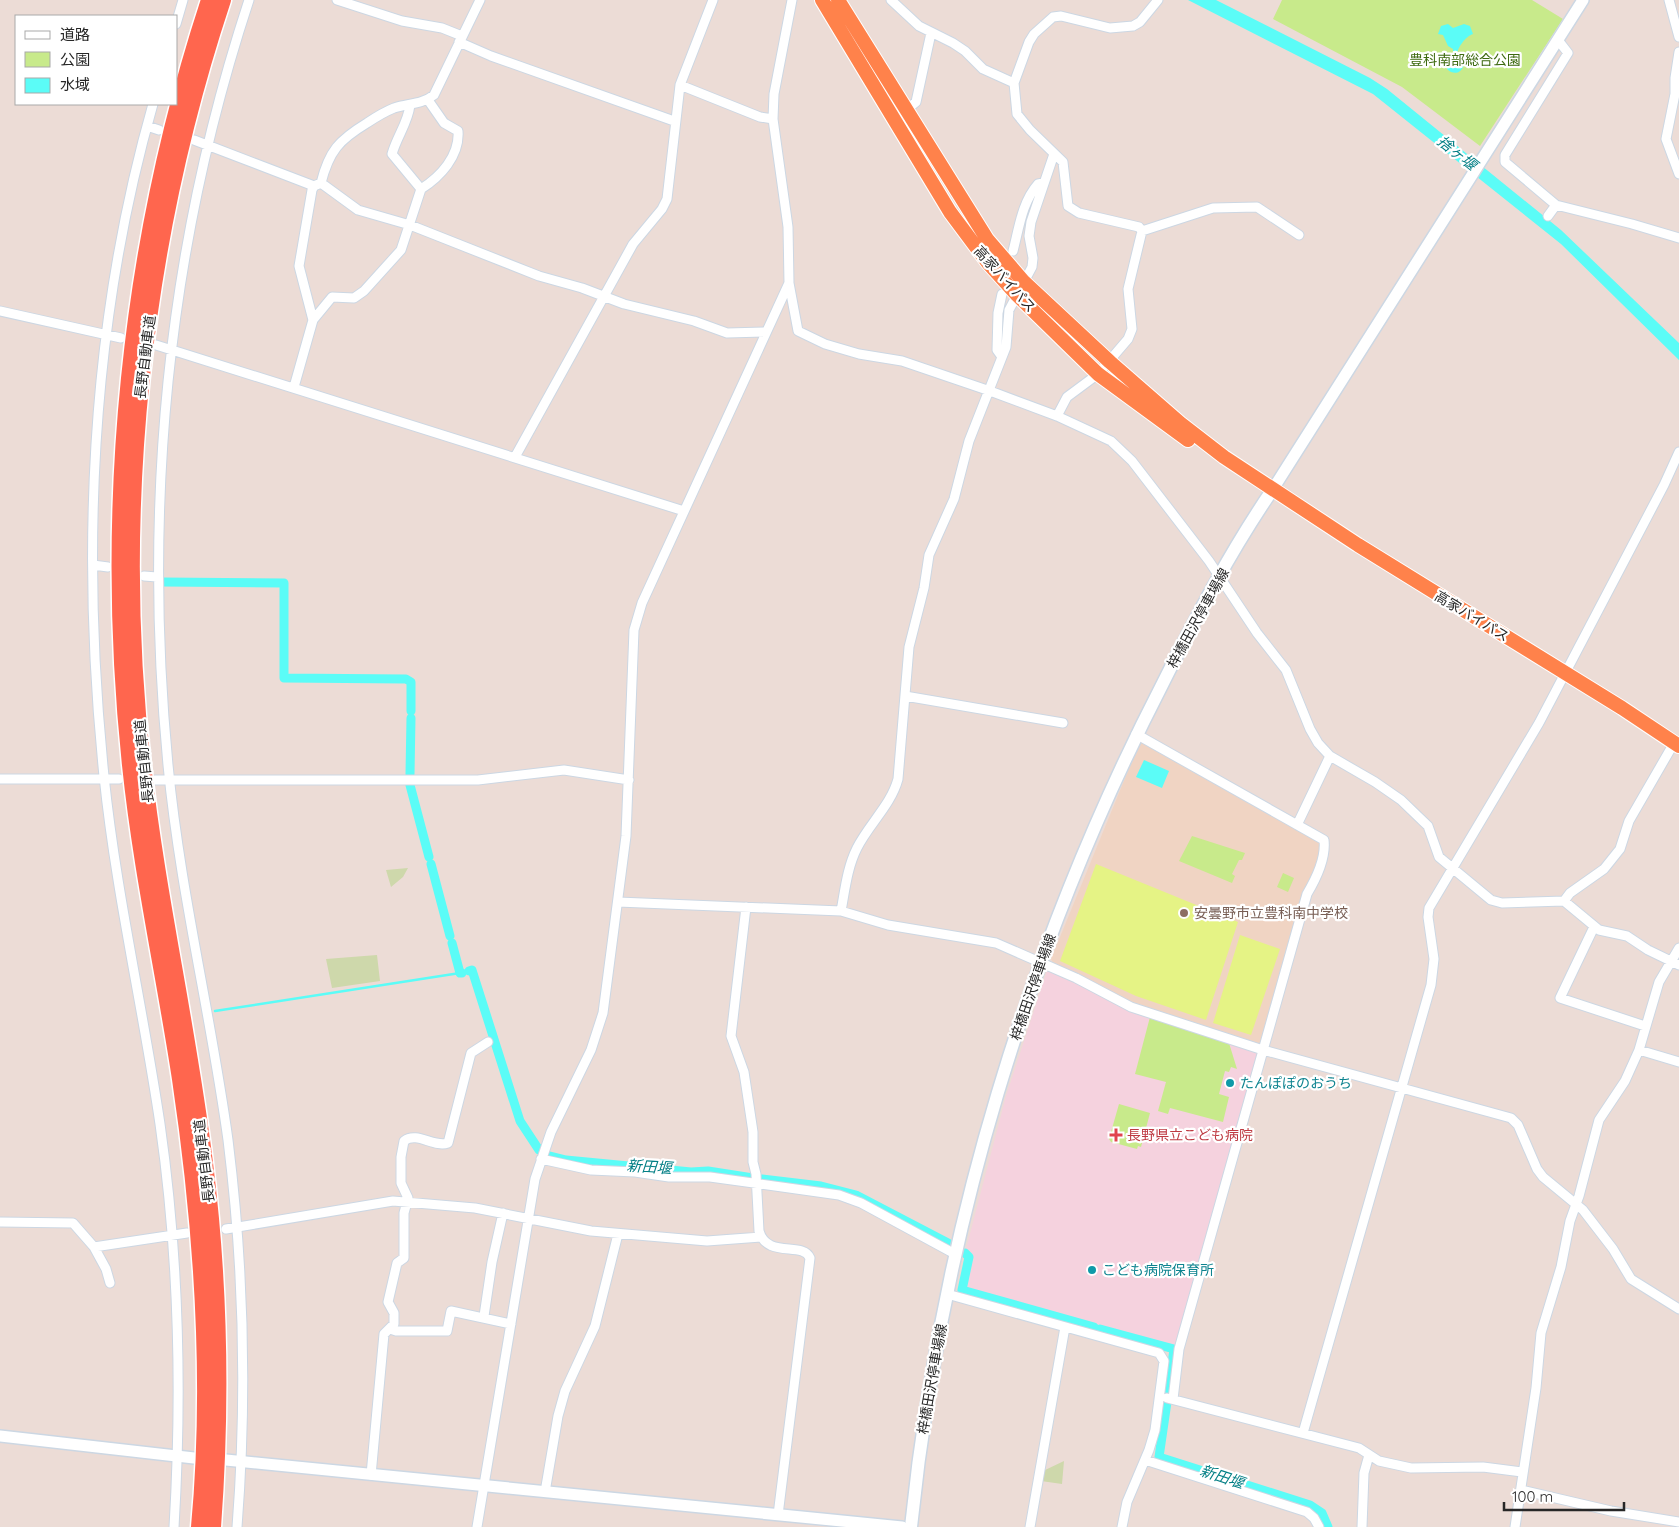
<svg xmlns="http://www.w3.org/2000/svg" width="1679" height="1527" font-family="Quicksand,'Noto Sans JP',sans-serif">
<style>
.education{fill:#f0d4c3}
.medical{fill:#f5d2de}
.green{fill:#c8ea8b}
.cemetery{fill:#ced8ab}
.pitch{fill:#e5f385}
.water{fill:#5bfcf7}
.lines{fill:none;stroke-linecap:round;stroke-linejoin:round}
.stream{stroke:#5bfcf7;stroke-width:2.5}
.canal{stroke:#5bfcf7;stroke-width:9}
.minor-casing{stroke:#ccd7e3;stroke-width:11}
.tertiary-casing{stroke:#ccd7e3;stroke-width:14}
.secondary-casing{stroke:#ccd7e3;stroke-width:15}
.trunk-casing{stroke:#fff;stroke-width:16}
.motorway-casing{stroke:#fff;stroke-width:19}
.minor{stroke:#fff;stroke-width:9}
.tertiary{stroke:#fff;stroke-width:11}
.secondary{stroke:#fff;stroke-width:12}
.trunk{stroke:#ff824b;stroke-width:14}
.motorway{stroke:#ff664e;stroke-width:16}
.education-dot{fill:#8d6e63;stroke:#fff;stroke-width:2}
.culture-dot{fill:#0f9aa8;stroke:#fff;stroke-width:2}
.health-dot{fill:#e0444e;stroke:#fff;stroke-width:2}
.labels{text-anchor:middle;stroke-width:4.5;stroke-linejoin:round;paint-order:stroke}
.park-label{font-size:14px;fill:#3e6a11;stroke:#fff}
.street-label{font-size:14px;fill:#272727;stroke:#fff}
.education-label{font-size:14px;fill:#785e54;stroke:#fff;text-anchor:start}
.culture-label{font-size:14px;fill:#0d838f;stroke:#fff;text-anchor:start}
.health-label{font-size:14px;fill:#be3a42;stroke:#fff;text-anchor:start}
.water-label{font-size:15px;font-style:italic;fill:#037f85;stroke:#fff}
</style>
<rect width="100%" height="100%" fill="#ecdcd6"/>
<path class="education" d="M 1144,742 L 1318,841 L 1321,846 L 1263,1043 L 1259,1045 L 1130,1003 L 1070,970 L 1054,965 L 1051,959 L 1139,744 Z"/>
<path class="medical" d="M 1047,971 L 1103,995 L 1258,1051 L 1176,1348 L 964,1287 L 971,1254 L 966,1249 L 1006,1096 Z"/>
<path class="green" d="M 1282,0 L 1532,0 L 1563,19 L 1480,146 L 1402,87 L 1273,19 Z
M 1192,836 L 1245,853 L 1242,860 L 1239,860 L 1232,874 L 1235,876 L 1232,883 L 1179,861 Z
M 1283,873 L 1294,878 L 1288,892 L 1277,887 Z
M 1150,1017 L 1229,1043 L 1237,1069 L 1231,1067 L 1229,1072 L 1225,1071 L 1219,1094 L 1229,1097 L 1223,1122 L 1170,1108 L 1168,1114 L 1158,1111 L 1166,1082 L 1135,1074 Z
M 1119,1104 L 1150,1113 L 1141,1147 L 1138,1146 L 1137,1149 L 1111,1142 L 1109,1139 Z"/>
<path class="cemetery" d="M 408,868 L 403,877 L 391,887 L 386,870 Z
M 377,955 L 380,981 L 332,988 L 326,959 Z
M 1064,1461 L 1062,1484 L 1041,1481 L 1043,1471 Z"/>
<path class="pitch" d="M 1096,864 L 1238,922 L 1206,1020 L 1136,996 L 1060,961 Z
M 1240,935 L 1280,949 L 1251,1035 L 1213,1023 Z"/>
<path class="water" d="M 1188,0 L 1216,0 L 1370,78 L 1387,89 L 1561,230 L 1679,343 L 1679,360 L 1561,244 L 1373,94 Z
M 1448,24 L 1453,28 L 1464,24 L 1470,26 L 1473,34 C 1466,36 1457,48 1457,55 L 1464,63 C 1463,73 1454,76 1447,69 L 1446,60 L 1453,55 L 1453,49 L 1448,46 L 1443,35 L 1438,34 L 1441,26 Z
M 1144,760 L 1169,771 L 1162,788 L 1136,777 Z"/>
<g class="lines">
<path class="stream" d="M 215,1011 L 460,973"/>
<path class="canal" d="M 162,582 L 284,583 L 284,678 L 406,679 L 411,682 L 411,711
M 410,774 L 411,718
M 410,785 L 429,857
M 431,864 L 450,936
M 452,943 L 460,973 L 462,973
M 469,971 L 472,970 L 520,1121 L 539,1150
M 546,1155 L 566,1160 L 691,1172 L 708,1171 L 753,1178
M 762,1179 L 821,1186 L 856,1195 L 948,1243
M 965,1253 L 969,1257 L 962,1290 L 1094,1327
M 1100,1329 L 1174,1349 L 1168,1393
M 1167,1402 L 1159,1457 L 1310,1505 L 1322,1513 L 1328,1527"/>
<defs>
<path id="minor" d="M 337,0 L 402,21 L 442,28 L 462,36
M 792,0 L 774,94 L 773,119 L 788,227 L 789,283 L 798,331 L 825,344 L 859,354 L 902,361 L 990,391 L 1057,416 L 1111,441 L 1132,461 L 1209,561 L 1257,633 L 1286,670 L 1310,729 L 1318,743 L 1330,756 L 1375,782 L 1401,800 L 1428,826 L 1439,857 L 1491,900 L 1502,903 L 1564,901 L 1599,930 L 1627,936 L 1648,950 L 1679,965
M 891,0 L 919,26 L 953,43 L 965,51 L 983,69 L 1014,83
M 1669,0 L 1679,37
M 176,24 L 183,0
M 1558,40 L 1568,53 L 1505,155 L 1505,162 L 1556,205 L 1632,224 L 1679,238
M 459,42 L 491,56 L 674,121
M 1679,52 L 1675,78 L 1675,94 L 1666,139 L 1679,174
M 680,85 L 760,117 L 773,119
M 153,104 C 91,321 81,552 104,776 C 116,893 143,1008 160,1124 C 179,1257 182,1393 174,1527
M 410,105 C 408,123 397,136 392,154 L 421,189 C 440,177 460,156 458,131 L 444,123 L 428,100
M 905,111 L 916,102 L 931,33
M 147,126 L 159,130
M 194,140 L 314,186
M 321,183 L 358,210 L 410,225 L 539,276 L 582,288 L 624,304 L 694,321 L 727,333 L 766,332
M 1548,216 L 1556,205
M 1142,231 L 1213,208 L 1257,207 L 1299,235
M 1013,251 C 1019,228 1022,202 1038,184 L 1043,183
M 1002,294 L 998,313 L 997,350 L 1002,357
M 0,311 L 121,338
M 313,320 L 332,297 L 354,298 L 364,291 L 401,250 L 421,189
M 156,345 L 684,511
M 294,387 L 313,320 L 299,266 L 312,190 L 314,186 L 321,183 C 329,151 339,140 367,123 C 376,117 384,112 394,108 C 409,103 421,105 434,95 L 480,0
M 1057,416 L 1067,397 L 1098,374 L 1128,339 L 1132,329 L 1128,289 L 1142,231 L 1139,227 L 1079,213 L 1068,206 L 1063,162 L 1030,130 L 1017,114 L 1014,83 L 1029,42 L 1034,34 L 1053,17 L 1061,16 L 1110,28 L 1133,26 L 1140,22 L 1158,0
M 515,457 L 633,244 L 662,209 L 667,199 L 680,85 L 713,0
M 93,565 L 108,567
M 144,576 L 157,577
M 905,696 L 1063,723
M 1136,734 L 1324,840 C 1326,857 1316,879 1307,894 L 1179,1349 L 1173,1399
M 0,779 L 119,779
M 155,780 L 478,780 L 564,770 L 629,780
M 1297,825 L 1330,756
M 1564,901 L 1570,893 L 1604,869 L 1620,849 L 1629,821 L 1674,743
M 618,902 L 841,911 L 888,925 L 996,943 L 1076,978 L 1131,1007 L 1263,1050 L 1511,1118 L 1518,1125 L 1537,1169 L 1543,1177 L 1583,1210 L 1613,1249 L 1631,1279 L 1679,1309
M 746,907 L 731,1036 L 744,1072 L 753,1132 L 753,1162 L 756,1174 L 759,1231 C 767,1259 803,1241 810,1258 L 778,1515
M 841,911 C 845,890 847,868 857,848 C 869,824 891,805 898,779 L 909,647 L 924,588 L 929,555 L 954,499 L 969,441 L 1006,347 L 1009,310 L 1032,267 L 1033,258 L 1029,236 L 1031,222 L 1054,154
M 1594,927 L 1560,998 L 1645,1026
M 1639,1050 L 1679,1062
M 541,1159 L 591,1170 L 635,1172 L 669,1177 L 710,1177 L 839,1195 L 861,1203 L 955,1254
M 0,1222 L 73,1223 L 94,1247 L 187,1233
M 226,1229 L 393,1201 L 475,1208 L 591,1231 L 707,1241 L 761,1237
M 94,1247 L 106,1269 L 110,1283
M 947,1294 L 1159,1353 L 1164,1361 L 1155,1430 L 1149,1450 L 1127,1502 L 1122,1527
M 484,1316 L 492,1262 L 503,1213
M 390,1329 L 396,1331 L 447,1331 L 451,1311 L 511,1324
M 1167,1398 L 1359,1448 L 1379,1461 L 1411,1468 L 1483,1467 L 1522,1472
M 1303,1433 L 1431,985 L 1434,959 L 1428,917 L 1429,908 L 1539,723 L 1664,485 L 1679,452
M 1145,1460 L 1307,1512 L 1314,1518 L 1319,1527
M 371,1475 L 384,1334 L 394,1324 L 394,1313 L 388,1302 L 397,1263 L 404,1258 L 404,1213 L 408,1198 L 401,1183 L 401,1157 L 404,1141 C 417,1131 434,1148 448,1143 L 471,1053 L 488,1042
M 1521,1490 L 1611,1511 L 1679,1522
M 545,1492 L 558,1416 L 565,1391 L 595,1326 L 618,1234
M 237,1527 C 247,1398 244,1269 228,1140 C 211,1015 180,891 168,765 C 143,505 167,249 249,0
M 477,1527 L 535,1179 L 551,1132 L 591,1050 L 603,1013 L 626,836 L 634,630 L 642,603 L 789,283
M 1030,1527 L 1065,1327
M 1362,1527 L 1364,1473 L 1369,1455
M 1515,1527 L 1536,1388 L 1541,1333 L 1561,1267 L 1570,1221 L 1579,1196 L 1599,1120 L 1625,1081 L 1639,1050 L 1659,982 L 1679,948"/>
<path id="tertiary" d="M 1273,489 L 1583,0
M 0,1436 L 194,1458
M 226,1460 L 902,1527"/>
<path id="secondary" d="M 911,1527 C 941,1234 1028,945 1163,683 C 1196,617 1231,550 1273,489"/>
<path id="trunk" d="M 822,0 L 950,212 L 988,263 L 1017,295 L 1098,374 L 1188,440
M 838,0 L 987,239 L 1024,282 L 1110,362 L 1180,423 L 1224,457 L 1358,545 L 1622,708 L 1679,746"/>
<path id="motorway" d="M 199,1527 C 213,1378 202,1227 180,1079 C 164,974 141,871 130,765 C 103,508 128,246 209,0
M 213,1527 C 222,1406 220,1284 205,1163 C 189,1030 158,899 143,765 C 114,510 142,244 223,0"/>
</defs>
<use href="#minor" class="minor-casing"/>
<use href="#tertiary" class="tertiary-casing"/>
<use href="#secondary" class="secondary-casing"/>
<use href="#trunk" class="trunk-casing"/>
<use href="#motorway" class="motorway-casing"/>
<use href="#minor" class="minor"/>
<use href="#tertiary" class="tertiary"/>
<use href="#secondary" class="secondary"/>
<use href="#trunk" class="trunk"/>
<use href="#motorway" class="motorway"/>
</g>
<circle class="education-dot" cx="1184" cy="913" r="5"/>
<g class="culture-dot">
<circle cx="1230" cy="1083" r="5"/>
<circle cx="1092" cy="1270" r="5"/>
</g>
<path class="health-dot" d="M1113.5 1127.5h5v5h5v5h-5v5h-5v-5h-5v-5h5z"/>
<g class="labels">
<g class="park-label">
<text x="1465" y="65">豊科南部総合公園</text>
</g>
<g class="street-label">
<text transform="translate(1005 279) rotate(48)" y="5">高家バイパス</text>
<text transform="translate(145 357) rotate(-83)" y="5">長野自動車道</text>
<text transform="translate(1472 616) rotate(31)" y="5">高家バイパス</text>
<text transform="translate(1198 618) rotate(-61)" y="5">梓橋田沢停車場線</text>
<text transform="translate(144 761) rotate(-96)" y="5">長野自動車道</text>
<text transform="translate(1033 987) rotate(-71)" y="5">梓橋田沢停車場線</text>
<text transform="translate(204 1161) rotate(-97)" y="5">長野自動車道</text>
<text transform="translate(932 1379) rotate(-80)" y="5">梓橋田沢停車場線</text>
</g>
<g class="education-label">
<text x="1194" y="918">安曇野市立豊科南中学校</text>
</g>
<g class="culture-label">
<text x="1240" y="1088">たんぽぽのおうち</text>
<text x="1102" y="1275">こども病院保育所</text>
</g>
<g class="health-label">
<text x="1127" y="1140">長野県立こども病院</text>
</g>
<g class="water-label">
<text transform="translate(1457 153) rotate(39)" y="5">捨ヶ堰</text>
<text transform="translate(649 1167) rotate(4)" y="5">新田堰</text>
<text transform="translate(1222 1477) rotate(18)" y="5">新田堰</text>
</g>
</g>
<rect x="15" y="15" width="162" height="90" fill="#ffffff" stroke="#a9a9a9"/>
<rect x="25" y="31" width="25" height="8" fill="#ffffff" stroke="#a9a9a9"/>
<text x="60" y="40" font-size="15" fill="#272727">道路</text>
<rect x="25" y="52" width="25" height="15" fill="#c8ea8b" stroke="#a9a9a9"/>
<text x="60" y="65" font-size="15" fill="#272727">公園</text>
<rect x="25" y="78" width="25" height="15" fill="#5bfcf7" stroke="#a9a9a9"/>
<text x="60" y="90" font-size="15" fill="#272727">水域</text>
<path d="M1504 1502v8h120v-8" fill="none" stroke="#272727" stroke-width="2.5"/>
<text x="1512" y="1502" font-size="15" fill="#272727" stroke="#ffffff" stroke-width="4" paint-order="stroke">100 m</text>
</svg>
